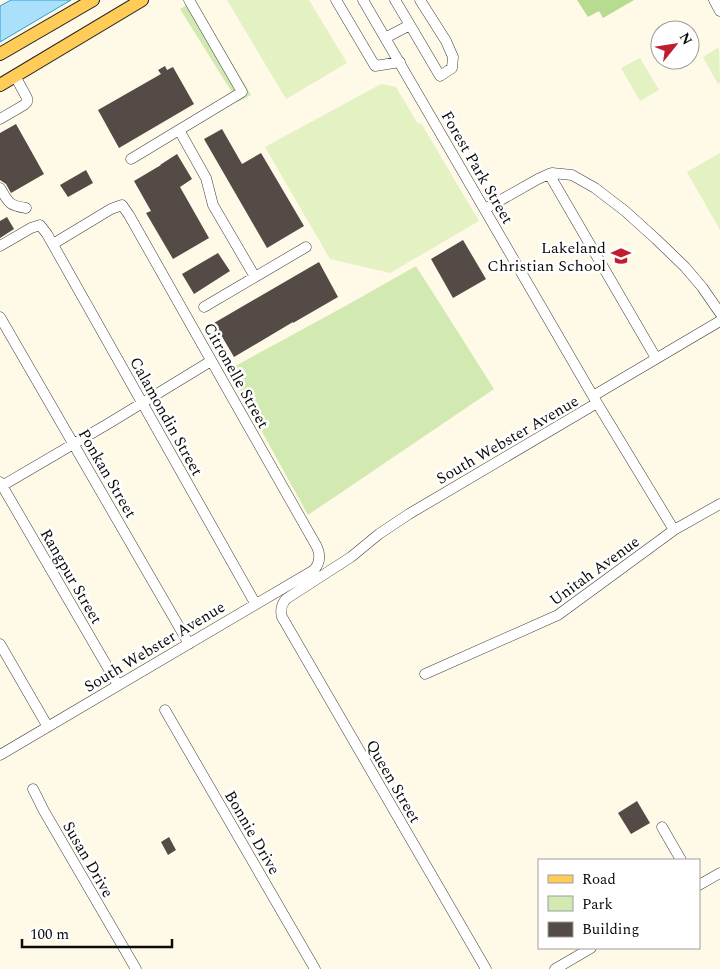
<svg xmlns="http://www.w3.org/2000/svg" width="720" height="969" font-family="Spectral,serif">
<style>
.green{fill:#d2eab1}
.forest{fill:#b7dc8f}
.pitch{fill:#e4f1c3}
.water{fill:#aae0f9;stroke:#2e9cd3}
.building{fill:#544b47}
.lines{fill:none;stroke-linecap:round;stroke-linejoin:round}
.minor-casing{stroke:#3e3e3e;stroke-width:11}
.major-casing{stroke:#1c1c1c;stroke-width:14}
.minor{stroke:#fff;stroke-width:10}
.major{stroke:#ffcc58;stroke-width:12}
.labels{text-anchor:middle;stroke-width:5;stroke-linejoin:round;paint-order:stroke}
.street-label{font-size:16px;fill:#0b0b0b;stroke:#fff}
.poi-label{font-size:16px;fill:#0b0b0b;stroke:#fff;text-anchor:end}
</style>
<rect width="100%" height="100%" fill="#fff9e8"/>
<path class="green" d="M 195,0 L 251,95 L 238,102 L 180,9 Z
M 416,266 L 494,389 L 308,515 L 228,370 L 349,304 Z"/>
<path class="forest" d="M 577,0 L 634,0 L 603,18 L 599,11 L 588,17 Z"/>
<path class="pitch" d="M 227,0 L 309,0 L 347,63 L 286,99 Z
M 719,47 L 720,83 L 718,84 L 703,57 Z
M 640,58 L 659,90 L 640,101 L 621,68 Z
M 381,84 L 396,87 L 418,124 L 421,123 L 479,221 L 390,273 L 330,259 L 265,147 Z
M 720,153 L 720,230 L 687,172 Z"/>
<path class="water" d="M 11,0 L 71,0 L 0,42 L 0,6 Z"/>
<path class="building" d="M 165,66 L 167,70 L 173,67 L 194,104 L 119,148 L 98,110 L 161,74 L 158,70 Z
M 16,124 L 44,174 L 11,193 L 6,184 L 0,180 L 0,133 Z
M 222,129 L 242,164 L 261,153 L 304,226 L 267,248 L 204,139 Z
M 177,154 L 192,179 L 180,187 L 209,238 L 173,259 L 146,213 L 151,211 L 134,181 L 161,165 L 160,165 Z
M 86,170 L 93,183 L 68,197 L 60,185 Z
M 7,217 L 14,229 L 0,238 L 0,221 Z
M 463,240 L 486,279 L 453,298 L 431,259 Z
M 218,253 L 230,271 L 194,294 L 182,274 Z
M 319,262 L 338,297 L 293,323 L 293,322 L 234,357 L 214,323 Z
M 637,801 L 650,823 L 631,834 L 618,813 Z
M 169,837 L 176,850 L 168,855 L 161,842 Z"/>
<g class="lines">
<defs>
<path id="minor" d="M 336,0 L 375,66 L 400,62
M 363,0 L 597,403 L 674,530
M 714,0 L 720,11
M 410,25 L 440,76 L 452,68 L 453,57 L 446,41 L 420,0
M 385,38 L 410,25 L 395,0
M 0,119 L 24,105 L 27,102 L 27,98 L 15,76
M 179,130 L 206,178 L 213,205 L 255,277 L 306,247
M 131,159 L 242,92 L 189,0
M 549,174 L 656,358
M 0,188 C 9,203 8,205 26,208
M 485,209 L 538,179 L 549,174 L 552,173 L 572,175 L 595,188 L 625,211 L 656,239 L 685,267 L 702,287 L 720,313
M 0,246 L 31,228 L 40,225 L 47,234 L 255,603
M 204,307 L 255,277
M 0,317 L 189,644
M 593,396 L 720,321
M 0,482 L 118,685
M 0,487 L 111,422 L 211,361
M 0,644 L 48,727
M 425,674 L 558,615 L 674,530 L 720,504
M 165,710 L 315,969
M 0,755 L 314,570 C 320,563 321,556 317,547 L 246,422 L 129,215 L 122,205 L 111,209 L 53,244
M 33,789 L 44,811 L 136,969
M 662,827 L 681,860
M 699,885 L 720,873
M 486,969 L 282,617 C 280,610 281,605 286,599 L 351,557 L 379,534 L 409,514 L 597,403
M 555,969 L 591,948"/>
<path id="major" d="M 0,54 L 93,0
M 0,85 L 142,0"/>
</defs>
<use href="#minor" class="minor-casing"/>
<use href="#major" class="major-casing"/>
<use href="#minor" class="minor"/>
<use href="#major" class="major"/>
</g>
<defs>
<symbol id="school-bare" viewBox="-9 -9 18 18"><path d="M0-5L7-2L0 1L-7-2ZM-4 1L0 2.5L4 1V4Q0 6-4 4Z" fill="#c01e30" stroke="#fff" stroke-width="2.5" paint-order="stroke"/></symbol>
</defs>
<g fill-rule="evenodd">
<use href="#school-bare" x="607" y="242" width="28" height="28"/>
</g>
<g class="labels">
<g class="street-label">
<text transform="translate(478 167) rotate(60)" y="6">Forest Park Street</text>
<text transform="translate(237 375) rotate(61)" y="6">Citronelle Street</text>
<text transform="translate(167 416) rotate(61)" y="6">Calamondin Street</text>
<text transform="translate(507 439) rotate(-30)" y="6">South Webster Avenue</text>
<text transform="translate(108 473) rotate(60)" y="6">Ponkan Street</text>
<text transform="translate(594 570) rotate(-36)" y="6">Unitah Avenue</text>
<text transform="translate(72 576) rotate(60)" y="6">Rangpur Street</text>
<text transform="translate(154 646) rotate(-31)" y="6">South Webster Avenue</text>
<text transform="translate(394 781) rotate(60)" y="6">Queen Street</text>
<text transform="translate(253 832) rotate(60)" y="6">Bonnie Drive</text>
<text transform="translate(89 859) rotate(60)" y="6">Susan Drive</text>
</g>
<g class="poi-label">
<text x="606" y="253">Lakeland<tspan x="606" dy="18">Christian School</tspan></text>
</g>
</g>
<rect x="538" y="859" width="162" height="90" fill="#ffffff" stroke="#9d9d9d"/>
<rect x="548" y="875" width="25" height="8" fill="#ffcc58" stroke="#9d9d9d"/>
<text x="582" y="884" font-size="15" fill="#0b0b0b">Road</text>
<rect x="548" y="896" width="25" height="15" fill="#d2eab1" stroke="#9d9d9d"/>
<text x="582" y="909" font-size="15" fill="#0b0b0b">Park</text>
<rect x="548" y="922" width="25" height="15" fill="#544b47" stroke="#9d9d9d"/>
<text x="582" y="934" font-size="15" fill="#0b0b0b">Building</text>
<g transform="translate(675 45) rotate(60)"><circle r="24" fill="#ffffff" stroke="#9d9d9d"/>
<path d="M0-4L9 19L0 12L-9 19Z" fill="#c01e30"/>
<text y="-8" font-size="14" font-weight="bold" text-anchor="middle" fill="#0b0b0b">N</text>
</g>
<path d="M22 939v8h150v-8" fill="none" stroke="#0b0b0b" stroke-width="2.5"/>
<text x="30" y="939" font-size="15" fill="#0b0b0b" stroke="#ffffff" stroke-width="4" paint-order="stroke">100 m</text>
</svg>
